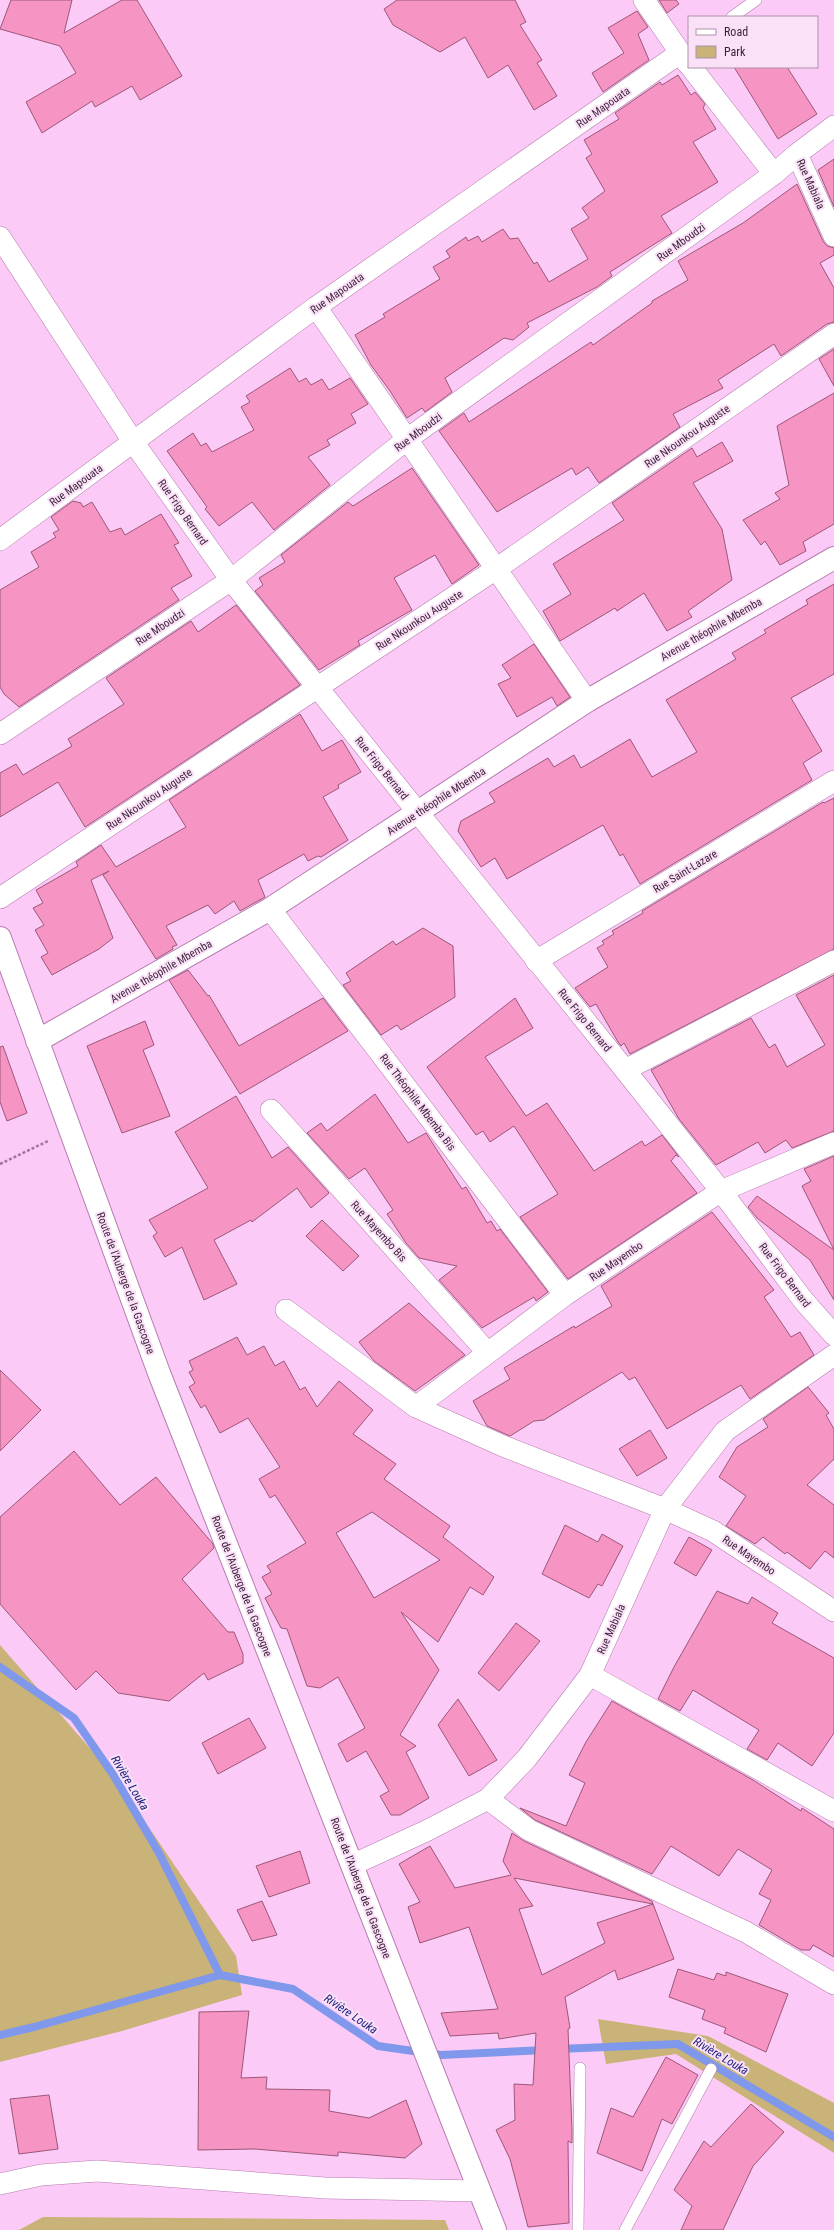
<svg xmlns="http://www.w3.org/2000/svg" width="834" height="2230" font-family="'Roboto Condensed',sans-serif">
<style>
.green{fill:#c9b378}
.lines{fill:none;stroke-linecap:round;stroke-linejoin:round}
.stream{stroke:#7f98ec;stroke-width:8}
.building{fill:#f695c3;stroke:#9c5779;fill-rule:evenodd}
.service-casing{stroke:#b67cb0;stroke-width:12}
.minor-casing{stroke:#b67cb0;stroke-width:22}
.tertiary-casing{stroke:#b67cb0;stroke-width:24}
.path{stroke:#9e799a;stroke-width:2.5;stroke-dasharray:3 2;stroke-linecap:butt}
.service{stroke:#fff;stroke-width:11}
.minor{stroke:#fff;stroke-width:21}
.tertiary{stroke:#fff;stroke-width:22}
.labels{text-anchor:middle;stroke-width:4;stroke-linejoin:round;paint-order:stroke}
.street-label{font-size:11px;fill:#371f35;stroke:#fae1f7}
.water-label{font-size:12px;font-style:italic;fill:#171d7d;stroke:#fae1f7}
</style>
<rect width="100%" height="100%" fill="#fccaf6"/>
<path class="green" d="M 0,1645 L 114,1776 L 236,1956 L 242,1995 L 122,2031 L 0,2062 Z
M 598,2019 L 708,2036 L 834,2103 L 834,2153 L 676,2054 L 606,2064 Z
M 43,2217 L 445,2220 L 449,2230 L 19,2230 Z"/>
<g class="lines">
<path class="stream" d="M 0,1667 L 74,1718 L 114,1776 L 159,1853 L 220,1975 L 293,1989 L 378,2046 L 441,2055 L 546,2050
M 0,2035 L 34,2027 L 220,1975
M 559,2049 L 678,2044 L 834,2137"/>
</g>
<path class="building" d="M 11,0 L 72,0 L 64,33 L 122,0 L 137,0 L 182,76 L 140,100 L 132,86 L 95,107 L 92,101 L 42,133 L 26,102 L 76,73 L 60,46 L 0,29 Z
M 397,0 L 515,0 L 526,22 L 520,25 L 542,60 L 537,63 L 557,96 L 534,110 L 508,65 L 488,78 L 465,37 L 440,52 L 393,25 L 384,9 Z
M 659,0 L 676,0 L 679,4 L 667,13 Z
M 637,11 L 648,27 L 638,34 L 649,60 L 603,92 L 592,73 L 624,53 L 608,28 Z
M 734,67 L 787,67 L 817,114 L 778,139 Z
M 678,75 L 691,95 L 695,92 L 705,104 L 703,108 L 716,129 L 693,142 L 718,182 L 661,216 L 672,233 L 610,272 L 612,276 L 597,287 L 527,323 L 529,327 L 513,340 L 504,338 L 445,378 L 452,392 L 425,412 L 422,408 L 407,418 L 390,391 L 371,365 L 355,335 L 385,317 L 383,314 L 440,279 L 433,267 L 450,257 L 446,251 L 466,237 L 468,241 L 478,236 L 482,242 L 503,229 L 510,239 L 518,238 L 534,264 L 537,262 L 549,282 L 588,259 L 571,229 L 589,218 L 582,208 L 605,191 L 586,158 L 592,154 L 584,140 L 619,119 L 615,113 L 660,82 L 662,85 Z
M 834,159 L 834,207 L 818,170 Z
M 797,184 L 823,241 L 827,246 L 834,248 L 834,255 L 820,263 L 834,288 L 834,322 L 827,324 L 781,356 L 774,344 L 718,380 L 723,388 L 673,414 L 680,427 L 599,483 L 588,467 L 576,475 L 572,468 L 497,512 L 439,431 L 464,413 L 469,422 L 591,342 L 593,345 L 652,303 L 652,301 L 688,280 L 678,261 L 743,223 Z
M 834,349 L 834,386 L 819,359 Z
M 290,368 L 299,382 L 306,378 L 311,385 L 322,379 L 329,390 L 350,378 L 368,404 L 351,414 L 356,423 L 327,440 L 330,445 L 308,457 L 330,485 L 274,530 L 252,502 L 219,526 L 205,509 L 207,507 L 167,451 L 193,433 L 201,446 L 206,443 L 212,452 L 254,430 L 241,407 L 250,402 L 246,396 Z
M 834,393 L 834,524 L 803,542 L 806,551 L 780,565 L 765,541 L 761,545 L 743,520 L 780,499 L 775,493 L 789,485 L 777,426 Z
M 722,442 L 733,461 L 693,483 L 722,529 L 732,580 L 688,611 L 692,617 L 667,631 L 644,593 L 617,611 L 615,608 L 560,641 L 543,611 L 571,594 L 553,564 L 624,520 L 612,503 L 692,448 L 697,457 Z
M 412,468 L 479,565 L 452,584 L 435,555 L 394,578 L 412,610 L 358,641 L 360,645 L 319,670 L 255,591 L 263,585 L 259,578 L 285,562 L 281,555 L 348,502 L 353,506 Z
M 73,501 L 81,503 L 83,507 L 92,502 L 110,532 L 121,528 L 125,535 L 161,514 L 179,543 L 174,545 L 192,576 L 171,588 L 179,600 L 19,707 L 4,694 L 0,687 L 0,590 L 39,567 L 31,552 L 56,537 L 53,533 L 59,530 L 51,517 Z
M 834,584 L 834,674 L 791,698 L 822,751 L 803,763 L 812,780 L 640,884 L 623,854 L 620,856 L 603,825 L 507,879 L 495,858 L 481,867 L 458,831 L 461,821 L 495,802 L 489,793 L 548,758 L 554,767 L 574,755 L 581,768 L 630,739 L 652,777 L 697,752 L 666,700 L 736,659 L 732,653 L 766,633 L 764,630 L 808,604 L 806,600 Z
M 236,605 L 300,685 L 85,827 L 58,782 L 0,817 L 0,773 L 16,764 L 23,775 L 72,746 L 68,739 L 124,704 L 106,678 L 191,621 L 198,632 Z
M 534,644 L 570,697 L 557,706 L 552,697 L 517,717 L 498,684 L 511,678 L 502,665 Z
M 300,714 L 322,751 L 342,740 L 361,772 L 338,785 L 339,788 L 323,797 L 348,840 L 321,857 L 318,856 L 308,861 L 304,854 L 258,880 L 265,897 L 240,911 L 234,901 L 215,914 L 208,905 L 166,926 L 177,945 L 172,947 L 173,949 L 156,959 L 103,875 L 109,871 L 91,880 L 113,938 L 99,949 L 52,975 L 41,957 L 48,953 L 35,930 L 44,925 L 33,908 L 43,903 L 36,890 L 78,866 L 76,862 L 101,845 L 116,867 L 186,827 L 169,800 Z
M 834,798 L 834,949 L 630,1054 L 624,1043 L 621,1046 L 618,1042 L 596,1004 L 590,1007 L 575,988 L 608,967 L 597,948 L 604,944 L 602,941 L 614,934 L 612,931 L 643,913 L 642,911 L 823,802 L 824,803 Z
M 423,928 L 453,946 L 455,997 L 401,1030 L 397,1025 L 381,1035 L 343,985 L 351,981 L 346,973 L 393,941 L 396,945 Z
M 188,970 L 208,996 L 209,995 L 239,1046 L 323,998 L 348,1031 L 240,1094 L 169,980 Z
M 834,975 L 834,1131 L 792,1148 L 786,1140 L 765,1153 L 758,1142 L 716,1165 L 679,1119 L 651,1070 L 751,1018 L 769,1048 L 775,1044 L 787,1067 L 825,1045 L 796,995 Z
M 515,998 L 533,1028 L 485,1057 L 526,1116 L 547,1103 L 594,1171 L 642,1141 L 645,1146 L 662,1135 L 679,1157 L 676,1155 L 671,1161 L 697,1193 L 568,1279 L 520,1217 L 558,1194 L 514,1126 L 490,1142 L 483,1131 L 476,1135 L 427,1067 Z
M 145,1021 L 154,1045 L 143,1050 L 170,1116 L 122,1133 L 87,1046 Z
M 3,1046 L 27,1113 L 7,1121 L 0,1102 L 0,1047 Z
M 375,1094 L 408,1143 L 426,1133 L 462,1189 L 466,1187 L 487,1223 L 491,1221 L 497,1231 L 500,1229 L 548,1292 L 536,1301 L 534,1297 L 482,1328 L 439,1280 L 457,1266 L 419,1258 L 406,1243 L 387,1214 L 393,1210 L 365,1168 L 349,1179 L 307,1133 L 321,1123 L 327,1131 Z
M 236,1096 L 272,1158 L 288,1147 L 329,1193 L 311,1208 L 297,1188 L 252,1222 L 251,1220 L 214,1240 L 237,1284 L 204,1300 L 182,1247 L 165,1257 L 153,1236 L 157,1233 L 149,1220 L 208,1188 L 175,1132 Z
M 834,1156 L 834,1250 L 802,1186 L 811,1181 L 804,1169 Z
M 757,1196 L 834,1250 L 834,1300 L 810,1260 L 757,1218 L 748,1207 Z
M 712,1212 L 774,1290 L 764,1297 L 791,1337 L 800,1332 L 814,1355 L 750,1399 L 741,1385 L 667,1429 L 635,1377 L 629,1380 L 622,1372 L 544,1420 L 534,1421 L 510,1436 L 487,1426 L 473,1401 L 510,1379 L 504,1368 L 574,1326 L 575,1328 L 612,1306 L 601,1286 Z
M 322,1220 L 359,1256 L 343,1271 L 306,1236 Z
M 409,1303 L 465,1355 L 415,1391 L 374,1361 L 359,1342 Z
M 237,1337 L 247,1355 L 264,1346 L 275,1366 L 284,1361 L 300,1390 L 305,1387 L 317,1407 L 339,1381 L 373,1410 L 353,1434 L 396,1464 L 384,1479 L 450,1526 L 443,1537 L 494,1577 L 483,1595 L 470,1587 L 438,1642 L 401,1612 L 439,1670 L 400,1735 L 416,1746 L 406,1752 L 429,1798 L 400,1815 L 391,1815 L 380,1796 L 389,1791 L 366,1751 L 347,1762 L 338,1744 L 365,1728 L 338,1677 L 320,1688 L 307,1686 L 287,1629 L 281,1628 L 265,1598 L 272,1594 L 262,1577 L 271,1572 L 267,1566 L 306,1543 L 275,1495 L 270,1498 L 259,1479 L 280,1467 L 248,1418 L 220,1433 L 205,1405 L 201,1408 L 189,1387 L 195,1383 L 189,1372 L 193,1370 L 189,1361 ZM 372,1512 L 440,1560 L 374,1598 L 336,1533 Z
M 0,1370 L 41,1410 L 0,1451 Z
M 808,1387 L 829,1413 L 826,1415 L 834,1429 L 834,1459 L 807,1485 L 834,1505 L 834,1558 L 825,1551 L 810,1569 L 787,1552 L 785,1554 L 763,1537 L 755,1544 L 726,1526 L 746,1496 L 719,1477 L 737,1447 L 768,1427 L 763,1419 Z
M 650,1430 L 667,1458 L 637,1476 L 619,1449 Z
M 74,1451 L 120,1505 L 156,1477 L 213,1544 L 214,1548 L 182,1579 L 228,1632 L 234,1632 L 243,1654 L 243,1663 L 208,1680 L 204,1673 L 169,1701 L 118,1693 L 96,1671 L 76,1690 L 0,1604 L 0,1517 Z
M 565,1525 L 598,1542 L 602,1534 L 623,1546 L 602,1586 L 598,1584 L 589,1598 L 542,1574 Z
M 689,1537 L 712,1550 L 696,1576 L 674,1563 Z
M 717,1591 L 748,1604 L 752,1597 L 778,1613 L 772,1623 L 834,1658 L 834,1733 L 812,1766 L 778,1743 L 767,1760 L 747,1749 L 759,1730 L 693,1690 L 680,1711 L 658,1699 L 674,1667 Z
M 516,1623 L 540,1641 L 499,1691 L 478,1673 Z
M 458,1699 L 497,1760 L 469,1776 L 438,1725 Z
M 612,1701 L 753,1780 L 801,1811 L 802,1808 L 834,1829 L 834,1957 L 813,1945 L 810,1950 L 801,1950 L 759,1925 L 771,1900 L 759,1894 L 772,1870 L 738,1849 L 719,1876 L 671,1846 L 652,1874 L 535,1820 L 520,1808 L 566,1826 L 585,1783 L 569,1775 L 586,1742 Z
M 249,1718 L 266,1748 L 218,1774 L 202,1743 Z
M 512,1833 L 524,1841 L 652,1901 L 653,1904 L 514,1878 L 533,1906 L 519,1909 L 542,1975 L 605,1943 L 597,1923 L 653,1904 L 674,1959 L 618,1980 L 615,1970 L 565,1997 L 570,2028 L 568,2029 L 572,2130 L 572,2143 L 568,2141 L 569,2223 L 528,2227 L 510,2159 L 496,2130 L 515,2120 L 514,2084 L 533,2085 L 536,2033 L 499,2039 L 498,2033 L 450,2036 L 441,2013 L 498,2009 L 469,1927 L 420,1943 L 408,1907 L 420,1902 L 399,1864 L 430,1846 L 455,1888 L 511,1875 L 503,1861 Z
M 300,1851 L 310,1883 L 269,1897 L 256,1866 Z
M 262,1901 L 277,1935 L 252,1941 L 237,1910 Z
M 678,1969 L 714,1980 L 717,1973 L 726,1976 L 726,1972 L 788,1994 L 766,2052 L 724,2033 L 726,2028 L 702,2019 L 705,2010 L 669,1997 Z
M 249,2011 L 241,2078 L 267,2077 L 266,2089 L 330,2090 L 329,2111 L 369,2118 L 406,2100 L 422,2144 L 405,2158 L 338,2152 L 338,2156 L 255,2149 L 198,2150 L 199,2012 Z
M 666,2057 L 698,2075 L 672,2124 L 662,2119 L 642,2171 L 597,2153 L 611,2108 L 633,2117 Z
M 49,2095 L 58,2149 L 19,2154 L 10,2099 Z
M 751,2104 L 784,2132 L 753,2166 L 723,2230 L 681,2230 L 692,2206 L 674,2190 L 704,2141 L 711,2147 Z"/>
<g class="lines">
<defs>
<path id="service" d="M 732,17 L 756,0
M 578,2230 L 580,2068
M 625,2230 L 711,2069"/>
<path id="minor" d="M 644,0 L 688,64
M 691,67 L 774,174
M 797,154 L 834,236
M 0,237 L 134,443 L 231,580 L 625,1070 L 721,1191 L 803,1300 L 834,1335
M 316,307 L 587,701
M 0,540 L 316,307 L 680,53
M 0,734 L 231,580 L 406,440 L 774,174 L 797,154 L 834,126
M 0,898 L 496,569 L 834,334
M 270,909 L 565,1295
M 536,961 L 834,781
M 625,1070 L 834,961
M 271,1110 L 487,1352
M 286,1310 L 416,1407 L 503,1446 L 665,1509 L 713,1531 L 834,1611
M 416,1407 L 565,1295 L 721,1191 L 834,1143
M 590,1675 L 834,1811
M 488,1799 L 529,1830 L 746,1932 L 834,1984
M 352,1865 L 426,1831 L 488,1799 L 527,1758 L 590,1675 L 665,1509 L 725,1431 L 834,1355
M 0,2184 L 41,2175 L 97,2171 L 325,2188 L 480,2191"/>
<path id="tertiary" d="M 0,938 L 159,1373 L 495,2230
M 37,1041 L 270,909 L 587,701 L 834,558"/>
</defs>
<use href="#service" class="service-casing"/>
<use href="#minor" class="minor-casing"/>
<use href="#tertiary" class="tertiary-casing"/>
<path class="path" d="M 0,1164 L 48,1141"/>
<use href="#service" class="service"/>
<use href="#minor" class="minor"/>
<use href="#tertiary" class="tertiary"/>
</g>
<g class="labels">
<g class="street-label">
<text transform="translate(603 107) rotate(-35)" y="4">Rue Mapouata</text>
<text transform="translate(811 184) rotate(66)" y="4">Rue Mabiala</text>
<text transform="translate(681 242) rotate(-36)" y="4">Rue Mboudzi</text>
<text transform="translate(337 293) rotate(-35)" y="4">Rue Mapouata</text>
<text transform="translate(418 432) rotate(-37)" y="4">Rue Mboudzi</text>
<text transform="translate(687 436) rotate(-35)" y="4">Rue Nkounkou Auguste</text>
<text transform="translate(76 485) rotate(-36)" y="4">Rue Mapouata</text>
<text transform="translate(183 512) rotate(55)" y="4">Rue Frigo Bernard</text>
<text transform="translate(419 620) rotate(-33)" y="4">Rue Nkounkou Auguste</text>
<text transform="translate(160 627) rotate(-34)" y="4">Rue Mboudzi</text>
<text transform="translate(711 629) rotate(-30)" y="4">Avenue théophile Mbemba</text>
<text transform="translate(382 768) rotate(51)" y="4">Rue Frigo Bernard</text>
<text transform="translate(149 799) rotate(-34)" y="4">Rue Nkounkou Auguste</text>
<text transform="translate(436 801) rotate(-33)" y="4">Avenue théophile Mbemba</text>
<text transform="translate(685 871) rotate(-31)" y="4">Rue Saint-Lazare</text>
<text transform="translate(161 971) rotate(-30)" y="4">Avenue théophile Mbemba</text>
<text transform="translate(585 1020) rotate(51)" y="4">Rue Frigo Bernard</text>
<text transform="translate(418 1102) rotate(53)" y="4">Rue Théophile Mbemba Bis</text>
<text transform="translate(379 1231) rotate(48)" y="4">Rue Mayembo Bis</text>
<text transform="translate(616 1261) rotate(-34)" y="4">Rue Mayembo</text>
<text transform="translate(785 1275) rotate(53)" y="4">Rue Frigo Bernard</text>
<text transform="translate(126 1283) rotate(70)" y="4">Route de l'Auberge de la Gascogne</text>
<text transform="translate(749 1555) rotate(34)" y="4">Rue Mayembo</text>
<text transform="translate(242 1586) rotate(69)" y="4">Route de l'Auberge de la Gascogne</text>
<text transform="translate(611 1629) rotate(-66)" y="4">Rue Mabiala</text>
<text transform="translate(361 1888) rotate(69)" y="4">Route de l'Auberge de la Gascogne</text>
</g>
<g class="water-label">
<text transform="translate(130 1783) rotate(59)" y="4">Rivière Louka</text>
<text transform="translate(351 2014) rotate(34)" y="4">Rivière Louka</text>
<text transform="translate(721 2056) rotate(31)" y="4">Rivière Louka</text>
</g>
</g>
<rect x="688" y="16" width="130" height="52" fill="#fae1f7" stroke="#ac93a9"/>
<rect x="696" y="29" width="20" height="6" fill="#ffffff" stroke="#ac93a9"/>
<text x="724" y="36" font-size="12" fill="#371f35">Road</text>
<rect x="696" y="46" width="20" height="12" fill="#c9b378" stroke="#ac93a9"/>
<text x="724" y="56" font-size="12" fill="#371f35">Park</text>
</svg>
